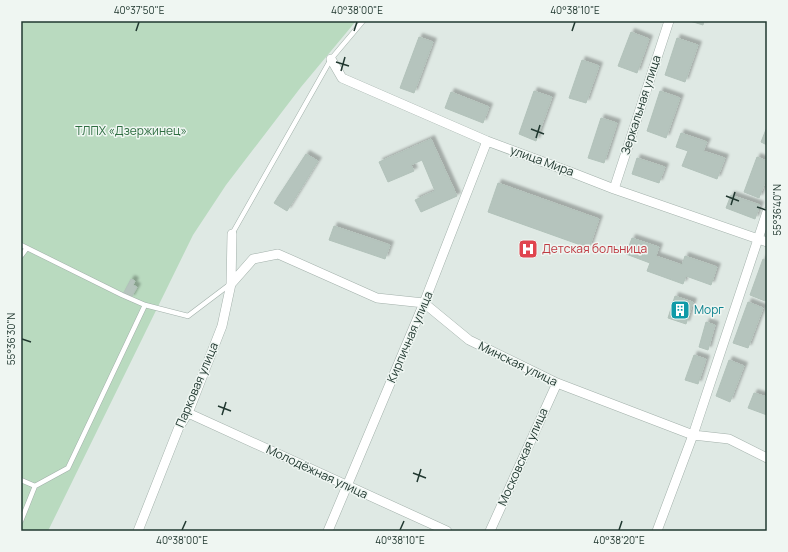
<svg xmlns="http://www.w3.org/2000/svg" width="788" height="552" font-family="Manrope,sans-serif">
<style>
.green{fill:#b9dabf}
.building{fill:#b5c4bd;stroke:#b2c2ba;filter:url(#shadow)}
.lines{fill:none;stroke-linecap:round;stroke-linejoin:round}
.lane-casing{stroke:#a2b0aa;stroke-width:5.5}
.street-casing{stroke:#a2b0aa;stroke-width:10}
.lane{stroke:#fff;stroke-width:4.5}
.street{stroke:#fff;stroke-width:9}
.ticks{fill:none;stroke:#213830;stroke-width:1.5}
.labels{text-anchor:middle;stroke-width:3;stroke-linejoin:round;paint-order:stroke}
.street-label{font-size:12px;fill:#213830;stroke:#eff6f2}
.park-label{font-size:12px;fill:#2e6d40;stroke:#eff6f2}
.health-label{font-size:12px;fill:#be3a42;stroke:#eff6f2;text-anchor:start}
.culture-label{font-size:12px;fill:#0d838f;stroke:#eff6f2;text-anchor:start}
.neatline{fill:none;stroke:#213830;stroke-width:1.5}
.ticks-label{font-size:10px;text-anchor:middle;fill:#213830}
</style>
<defs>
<filter id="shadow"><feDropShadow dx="3.5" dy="-3.5" stdDeviation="1" flood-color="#0004"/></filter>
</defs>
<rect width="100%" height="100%" fill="#dfe9e4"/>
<path class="green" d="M 21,21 L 356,21 L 301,87 L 226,185 L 193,235 L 48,531 L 21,531 Z"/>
<path class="building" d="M 690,21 L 704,21 L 703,25 Z
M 631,32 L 649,39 L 637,73 L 618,66 Z
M 419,37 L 433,42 L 414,93 L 400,88 Z
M 677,38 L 698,45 L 685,82 L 665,75 Z
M 582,60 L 599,66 L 586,103 L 569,98 Z
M 534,91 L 552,97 L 536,141 L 519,134 Z
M 660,91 L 680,98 L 666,138 L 647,131 Z
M 451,92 L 489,107 L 483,123 L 445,108 Z
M 601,118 L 617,123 L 604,163 L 588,158 Z
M 767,127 L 767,145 L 761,142 Z
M 681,133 L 707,142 L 703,151 L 725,158 L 717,179 L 682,166 L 688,151 L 676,147 Z
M 431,139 L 457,196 L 421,212 L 415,200 L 435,191 L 422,160 L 411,165 L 414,171 L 388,182 L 379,162 Z
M 306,154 L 318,161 L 287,211 L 274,203 Z
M 757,157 L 767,161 L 767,177 L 759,198 L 744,192 Z
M 637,158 L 665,167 L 659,183 L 632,174 Z
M 498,183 L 599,219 L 589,248 L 488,212 Z
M 731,195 L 760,205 L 755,219 L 726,208 Z
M 334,226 L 390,245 L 385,259 L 329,240 Z
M 632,238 L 659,247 L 656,256 L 682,265 L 685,256 L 717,267 L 711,285 L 686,276 L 683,284 L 647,271 L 650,263 L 626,254 Z
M 763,259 L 767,261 L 767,295 L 765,301 L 750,295 Z
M 131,279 L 135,281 L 133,285 L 137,287 L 131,298 L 123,294 Z
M 675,296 L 693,302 L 686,324 L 668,318 Z
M 748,302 L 763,308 L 748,348 L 733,343 Z
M 706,322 L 715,325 L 708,350 L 699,347 Z
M 694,355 L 706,359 L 698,384 L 685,380 Z
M 729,360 L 744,366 L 730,402 L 716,396 Z
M 754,393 L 767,397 L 767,415 L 748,408 Z"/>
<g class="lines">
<defs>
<path id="lane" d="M 232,234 L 331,59 L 363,21
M 21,245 L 122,295 L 145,305 L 188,316 L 229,285
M 21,256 L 27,248
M 21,480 L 35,486
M 21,521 L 35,486 L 68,468 L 145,305"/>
<path id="street" d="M 331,59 L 342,78 L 487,141 L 573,173 L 614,189 L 767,242
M 614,189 L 669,21
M 231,284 L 253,259 L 278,254 L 377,298 L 424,303 L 469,340 L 557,383 L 693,435 L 729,439 L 767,458
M 188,413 L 447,531
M 138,531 L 179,427 L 188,413 L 222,326 L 231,284 L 232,234
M 328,531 L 424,303 L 487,141
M 490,531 L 557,383
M 657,531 L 693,435 L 767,212"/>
</defs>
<use href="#lane" class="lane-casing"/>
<use href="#street" class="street-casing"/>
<use href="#lane" class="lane"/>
<use href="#street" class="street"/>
</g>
<path class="ticks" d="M 136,31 L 139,22M 354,31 L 357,22M 572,31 L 575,22M 336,62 L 349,66M 341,71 L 345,57M 531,129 L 544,134M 536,138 L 540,125M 726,196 L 739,201M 731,205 L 735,192M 757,207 L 766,210M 22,339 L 31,342M 218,406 L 231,411M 222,415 L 226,402M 413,473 L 426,478M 417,482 L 421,469M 182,530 L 186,521M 400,530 L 404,521M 619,530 L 622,521"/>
<defs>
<symbol id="hospital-square" viewBox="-11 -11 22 22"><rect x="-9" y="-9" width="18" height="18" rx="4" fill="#e0444e" stroke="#eff6f2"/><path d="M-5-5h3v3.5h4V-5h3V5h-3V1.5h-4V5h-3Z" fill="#fff"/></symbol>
<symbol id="building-square" viewBox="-11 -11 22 22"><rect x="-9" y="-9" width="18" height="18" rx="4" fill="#0f9aa8" stroke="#eff6f2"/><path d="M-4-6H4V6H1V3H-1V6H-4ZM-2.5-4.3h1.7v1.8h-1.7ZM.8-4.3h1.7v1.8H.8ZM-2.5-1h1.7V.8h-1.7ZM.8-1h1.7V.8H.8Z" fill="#fff"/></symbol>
</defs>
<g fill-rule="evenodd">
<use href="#hospital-square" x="517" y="238" width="22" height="22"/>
<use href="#building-square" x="669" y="299" width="22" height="22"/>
</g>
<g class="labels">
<g class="street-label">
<text transform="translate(641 105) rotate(-72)" y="4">Зеркальная улица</text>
<text transform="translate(542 161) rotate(20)" y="4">улица Мира</text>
<text transform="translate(410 337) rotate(-67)" y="4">Кирпичная улица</text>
<text transform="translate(518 364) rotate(26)" y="4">Минская улица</text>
<text transform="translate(197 385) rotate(-67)" y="4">Парковая улица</text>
<text transform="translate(523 457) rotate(-66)" y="4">Московская улица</text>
<text transform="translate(317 472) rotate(25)" y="4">Молодёжная улица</text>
</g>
<g class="park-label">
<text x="131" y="135">ТЛПХ «Дзержинец»</text>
</g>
<g class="health-label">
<text x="542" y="253">Детская больница</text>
</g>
<g class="culture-label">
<text x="694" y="314">Морг</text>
</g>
</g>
<rect width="788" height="552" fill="none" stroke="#eff6f2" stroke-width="44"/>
<rect x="22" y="22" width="744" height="508" class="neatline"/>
<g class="ticks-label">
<text x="139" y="14">40°37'50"E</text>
<text x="357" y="14">40°38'00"E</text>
<text x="575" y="14">40°38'10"E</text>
<text transform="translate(777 210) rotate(-90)" y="4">55°36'40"N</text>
<text transform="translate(11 339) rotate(-90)" y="4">55°36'30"N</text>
<text x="182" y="544">40°38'00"E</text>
<text x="400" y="544">40°38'10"E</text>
<text x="619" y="544">40°38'20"E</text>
</g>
</svg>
